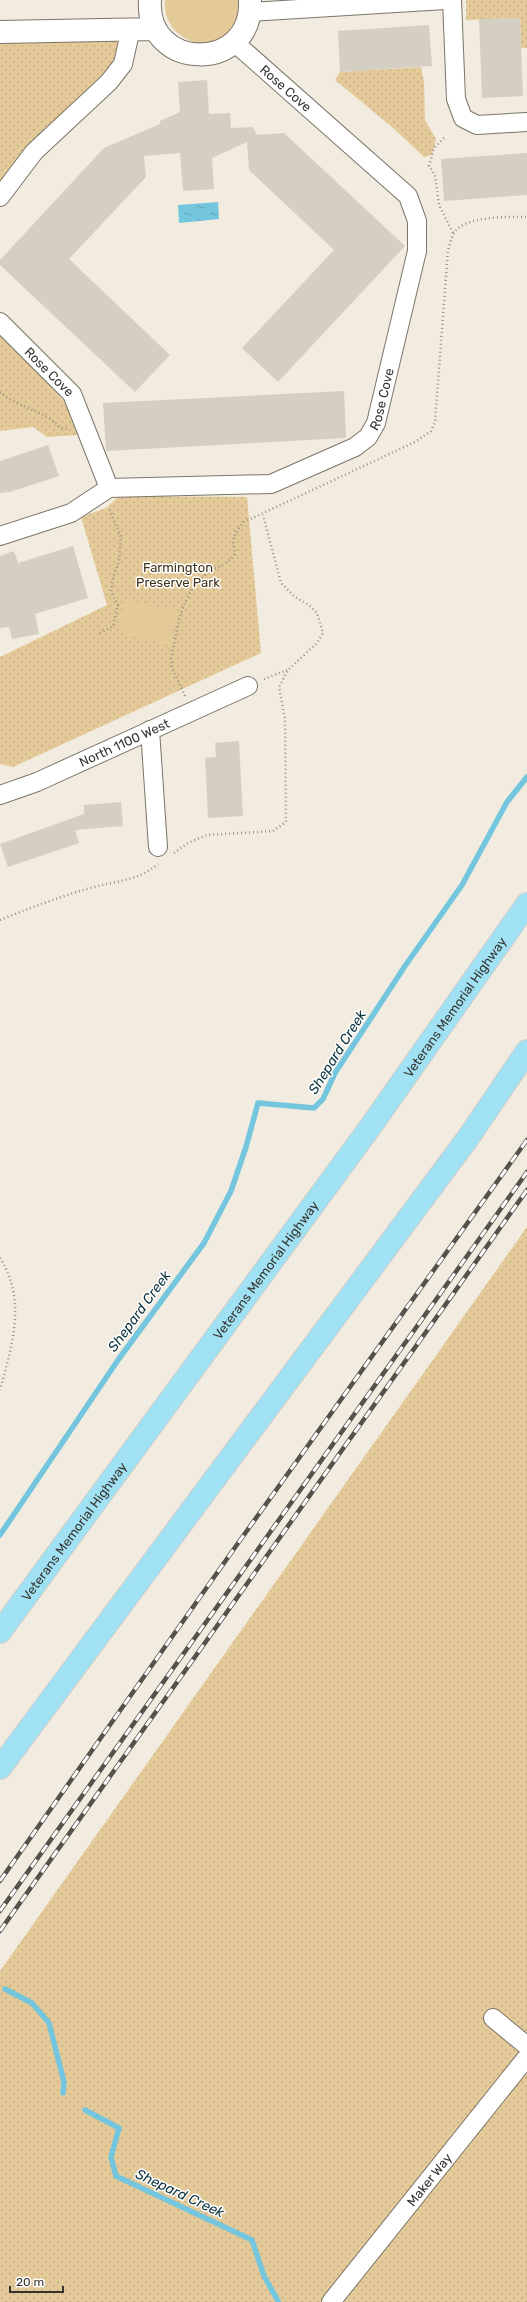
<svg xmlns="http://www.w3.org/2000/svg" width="527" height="2302" font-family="Rubik,sans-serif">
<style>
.grass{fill:url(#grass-dots)}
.garden{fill:#e5ca99}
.water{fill:url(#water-ripples)}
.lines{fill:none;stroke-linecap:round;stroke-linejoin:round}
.stream{stroke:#73c6de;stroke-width:5.5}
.building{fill:#d5cfc3}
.street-casing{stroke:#7b756a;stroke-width:20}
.secondary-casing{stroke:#7b756a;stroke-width:24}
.highway-casing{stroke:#cfcecd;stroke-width:24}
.path{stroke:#97928a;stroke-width:2.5;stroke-dasharray:1 3;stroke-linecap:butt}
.street{stroke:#fff;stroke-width:18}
.secondary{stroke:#fff;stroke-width:22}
.highway{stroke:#a1e1f4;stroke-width:22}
.rail-casing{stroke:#55524c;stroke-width:4.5}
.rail{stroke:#fff;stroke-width:3;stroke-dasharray:9;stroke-linecap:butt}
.labels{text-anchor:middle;stroke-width:3;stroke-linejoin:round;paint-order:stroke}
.street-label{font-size:13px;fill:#36342f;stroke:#fff}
.park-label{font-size:13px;fill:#403216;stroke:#fff}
.water-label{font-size:14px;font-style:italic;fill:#0b333e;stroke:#fff}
</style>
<defs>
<pattern id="grass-dots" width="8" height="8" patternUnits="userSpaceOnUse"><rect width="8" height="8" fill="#e5ca99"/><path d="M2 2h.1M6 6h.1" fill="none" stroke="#c5ae84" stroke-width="1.8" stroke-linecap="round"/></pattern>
<pattern id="water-ripples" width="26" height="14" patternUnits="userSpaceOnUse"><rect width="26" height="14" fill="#73c6de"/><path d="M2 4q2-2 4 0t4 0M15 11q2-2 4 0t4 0" fill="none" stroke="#5fa2b4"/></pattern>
</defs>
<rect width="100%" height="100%" fill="#f2ebdf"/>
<path class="grass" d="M 466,0 L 527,0 L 527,48 L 521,48 L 520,18 L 466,20 Z
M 122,35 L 119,56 L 0,186 L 0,43 Z
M 421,67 L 424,82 L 425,120 L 436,139 L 432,155 L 424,157 L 391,126 L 335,80 L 340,72 Z
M 0,331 L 71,409 L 79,435 L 47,437 L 33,427 L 0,431 Z
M 119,496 L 247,497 L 261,653 L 13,767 L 0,764 L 0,657 L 107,605 L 81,517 L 106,508 Z
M 527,1227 L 527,2302 L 0,2302 L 0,1971 Z"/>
<path class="garden" d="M 165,0 L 239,0 C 238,7 238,18 235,25 C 214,61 161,39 165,0 Z
M 125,600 L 177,611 L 170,645 L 118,633 Z"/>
<path class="water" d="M 218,202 L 219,219 L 179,223 L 178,205 Z"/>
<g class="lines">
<path class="stream" d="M 0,1535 L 118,1360 L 204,1243 L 231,1191 L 246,1147 L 258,1103 L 314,1108 L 323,1099 L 335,1073 L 405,966 L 462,885 L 507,802 L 527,777
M 5,1989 L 32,2003 L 49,2023 L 64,2082 L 63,2093
M 85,2110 L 119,2128 L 111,2157 L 116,2176 L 252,2240 L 264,2276 L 278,2301"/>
</g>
<path class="building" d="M 520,18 L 523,96 L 482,98 L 479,19 Z
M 429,25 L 432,66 L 340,72 L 338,31 Z
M 207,80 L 209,114 L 230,113 L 231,128 L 253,127 L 257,135 L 284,133 L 405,246 L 278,382 L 242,348 L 334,250 L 249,170 L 247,142 L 212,158 L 214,189 L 183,191 L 180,153 L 144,156 L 146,177 L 69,259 L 170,355 L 135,392 L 0,265 L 0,260 L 104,148 L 160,124 L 160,121 L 180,112 L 178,82 Z
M 527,153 L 527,195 L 444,201 L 441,159 Z
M 344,391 L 346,438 L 106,451 L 103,403 Z
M 48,445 L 59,476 L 10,492 L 0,493 L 0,461 Z
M 73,546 L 88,598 L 35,614 L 39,634 L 12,639 L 9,627 L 0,628 L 0,556 L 14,551 L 18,563 Z
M 239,741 L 243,816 L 208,818 L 205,758 L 216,757 L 215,743 Z
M 121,802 L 123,826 L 75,830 L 79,843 L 8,867 L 0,844 L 84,814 L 84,805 Z"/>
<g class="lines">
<defs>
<g id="street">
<path d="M 452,0 L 456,99 L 463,118 L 477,125 L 527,122"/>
<path d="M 250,12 L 445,0"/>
<path d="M 0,197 L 34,152 L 109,82 L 123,64 L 131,28"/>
<path id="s1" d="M 0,322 L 72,394 L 109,488"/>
<path id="s2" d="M 109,488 L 271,484 L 355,447 L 368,437 L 376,423 L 417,251 L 417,221 L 408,196 L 234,42"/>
<path d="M 0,536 L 71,513 L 109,488"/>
<path d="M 150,730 L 158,847"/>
<path id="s3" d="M 0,795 L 37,782 L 248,686"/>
<path d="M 493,2018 L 527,2046"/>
<path id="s4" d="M 331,2302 L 527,2057"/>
</g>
<path id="secondary" d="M 150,0 C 145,72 254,73 250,0
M 0,32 L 155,29"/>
<g id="highway">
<path id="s5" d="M 0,1632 L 371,1126 L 527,904"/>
<path d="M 0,1768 L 468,1138 L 527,1051"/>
</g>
</defs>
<use href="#street" class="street-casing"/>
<use href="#secondary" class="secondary-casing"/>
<use href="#highway" class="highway-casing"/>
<path class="path" d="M 444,138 L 434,148 L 429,166 L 435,175 L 439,205 L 453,233
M 0,392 C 18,408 45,410 60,428 L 68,429
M 100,633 L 113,626 L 118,605 L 111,592 L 113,578 L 119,561 L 121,537 L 109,508
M 264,679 L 287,670
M 185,696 L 172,668 L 171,659 C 178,627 180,594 208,573 C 217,566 229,564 235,554 C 232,537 233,535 244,522 L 415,442 L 431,431 L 435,422 L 448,250 C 450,245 451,239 453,235 C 462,215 508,217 527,217
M 174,853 L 188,843 L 207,835 L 273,831 L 286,822 L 285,719 L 279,687 L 288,670 L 317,643 L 323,633 L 317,613 L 309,605 L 295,597 L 281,583 L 263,515
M 0,920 C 30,908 59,897 90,888 C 115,881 138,881 158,864
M 0,1258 C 27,1300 12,1346 0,1390"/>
<use href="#street" class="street"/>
<use href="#secondary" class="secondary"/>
<use href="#highway" class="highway"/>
<defs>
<path id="rail" d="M 0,1881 L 236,1546 L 527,1140
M 0,1911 L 527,1172
M 0,1931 L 527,1190"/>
</defs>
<use href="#rail" class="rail-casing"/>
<use href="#rail" class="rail"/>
</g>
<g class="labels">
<g class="street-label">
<text transform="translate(286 88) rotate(41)" y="5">Rose Cove</text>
<text dy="5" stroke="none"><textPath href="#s1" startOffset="70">Rose Cove</textPath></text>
<text dy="5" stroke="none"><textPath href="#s2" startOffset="311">Rose Cove</textPath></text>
<text dy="5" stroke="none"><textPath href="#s3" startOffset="135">North 1100 West</textPath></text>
<text dy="5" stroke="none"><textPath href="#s5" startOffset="773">Veterans Memorial Highway</textPath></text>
<text dy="5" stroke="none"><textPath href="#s5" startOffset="449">Veterans Memorial Highway</textPath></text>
<text dy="5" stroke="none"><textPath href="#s5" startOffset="125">Veterans Memorial Highway</textPath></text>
<text dy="5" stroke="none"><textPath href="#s4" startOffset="157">Maker Way</textPath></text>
</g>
<g class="park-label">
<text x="178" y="572">Farmington<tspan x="178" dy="15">Preserve Park</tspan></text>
</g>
<g class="water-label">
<text transform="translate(337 1052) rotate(-58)" y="5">Shepard Creek</text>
<text transform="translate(139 1311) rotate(-54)" y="5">Shepard Creek</text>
<text transform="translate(180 2193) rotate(25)" y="5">Shepard Creek</text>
</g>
</g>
<path d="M10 2286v6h53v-6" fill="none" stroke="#36342f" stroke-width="2"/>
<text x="16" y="2286" font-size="12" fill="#36342f" stroke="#ffffff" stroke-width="3" paint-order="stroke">20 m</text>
</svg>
